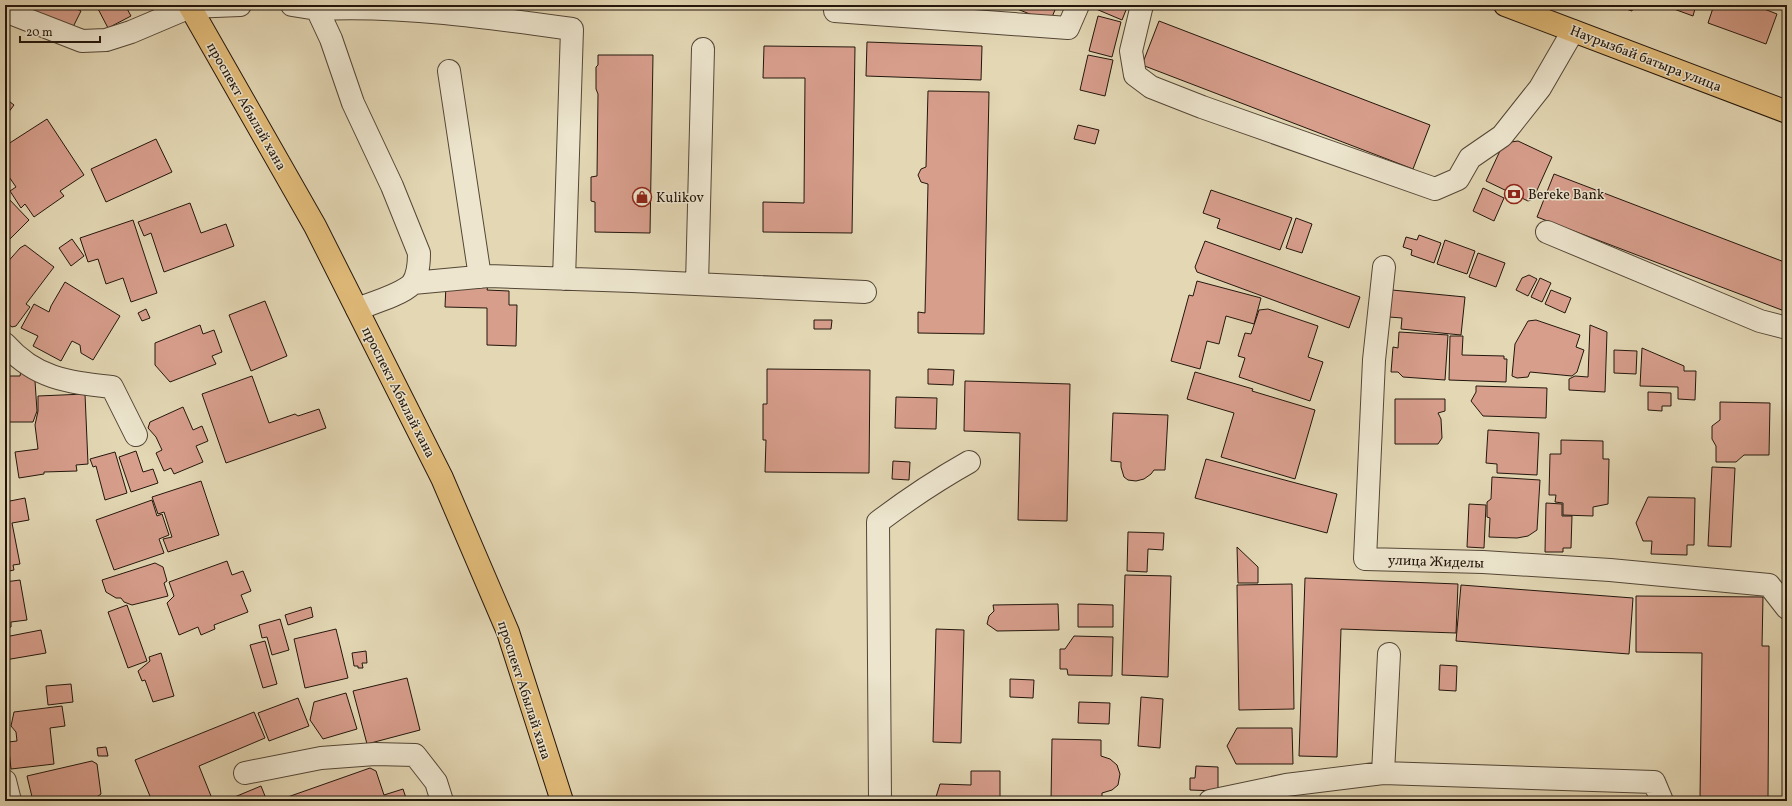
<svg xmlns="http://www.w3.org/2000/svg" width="1792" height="806" font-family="Vollkorn,serif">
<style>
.building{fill:#d79e8c;stroke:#23160c}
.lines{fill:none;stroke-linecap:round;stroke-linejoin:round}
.minor-casing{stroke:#534636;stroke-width:24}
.major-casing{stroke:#23160c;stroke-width:24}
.minor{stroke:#ede5ce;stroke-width:22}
.major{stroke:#e2bc7a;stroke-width:22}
.labels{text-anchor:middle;stroke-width:3;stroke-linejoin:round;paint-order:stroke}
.street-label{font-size:14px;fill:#23160c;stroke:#ede5ce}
.poi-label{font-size:14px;fill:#23160c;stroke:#ede5ce;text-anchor:start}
</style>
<rect width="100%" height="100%" fill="#e3d7b4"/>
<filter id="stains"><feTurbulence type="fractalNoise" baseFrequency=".005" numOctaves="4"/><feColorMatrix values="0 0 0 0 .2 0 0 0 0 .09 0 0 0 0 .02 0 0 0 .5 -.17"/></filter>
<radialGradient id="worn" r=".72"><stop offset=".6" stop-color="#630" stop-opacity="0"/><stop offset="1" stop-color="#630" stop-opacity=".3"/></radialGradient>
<path class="building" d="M 15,5 L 69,5 L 81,11 L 70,33 Z
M 96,5 L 125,5 L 131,16 L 108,28 Z
M 1007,5 L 1057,5 L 1050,22 Z
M 1098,5 L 1128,5 L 1122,20 L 1096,9 Z
M 1614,5 L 1634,5 L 1632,11 Z
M 1663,5 L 1696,5 L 1693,16 Z
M 1714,5 L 1754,5 L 1777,14 L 1766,44 L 1708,23 Z
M 1098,16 L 1121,22 L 1112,57 L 1089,51 Z
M 1159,21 L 1430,125 L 1413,169 L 1142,65 Z
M 867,42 L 982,46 L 981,80 L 866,76 Z
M 764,46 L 855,47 L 852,233 L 763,232 L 763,202 L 804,203 L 805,78 L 763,78 Z
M 598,55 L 653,55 L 650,233 L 595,232 L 595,202 L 591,201 L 591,177 L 597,176 L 598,94 L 596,89 L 596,67 L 598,65 Z
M 1088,55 L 1113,60 L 1105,96 L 1080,90 Z
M 928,91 L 989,92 L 984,334 L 918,333 L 918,312 L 925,313 L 928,184 L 921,182 L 918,175 L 921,169 L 926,167 Z
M 5,98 L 14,105 L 5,117 Z
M 47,119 L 84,175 L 60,191 L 64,196 L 34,217 L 25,204 L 21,208 L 10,191 L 16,187 L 5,171 L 5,146 Z
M 1078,125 L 1099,130 L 1095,144 L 1074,139 Z
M 156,139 L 172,172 L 106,202 L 91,169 Z
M 1505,140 L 1511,142 L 1518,141 L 1552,157 L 1533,199 L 1528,201 L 1486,181 Z
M 1554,174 L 1787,263 L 1787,312 L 1537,217 Z
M 1483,188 L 1504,198 L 1494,221 L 1473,211 Z
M 1211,190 L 1292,218 L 1280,250 L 1217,228 L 1220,219 L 1203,213 Z
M 7,197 L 29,220 L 5,244 L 5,199 Z
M 190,203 L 201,233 L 226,224 L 234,246 L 164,272 L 151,233 L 144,236 L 138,222 Z
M 1296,218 L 1312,224 L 1302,253 L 1286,248 Z
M 133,220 L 157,293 L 131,302 L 123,278 L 106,284 L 98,259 L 88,262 L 80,238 Z
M 1419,235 L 1441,243 L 1434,263 L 1411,255 L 1412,250 L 1403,247 L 1406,237 L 1417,240 Z
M 72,239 L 84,256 L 71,266 L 59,248 Z
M 1445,240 L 1475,251 L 1467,274 L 1437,264 Z
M 1205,241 L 1360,297 L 1349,328 L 1197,272 L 1195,267 Z
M 25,245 L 54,267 L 26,304 L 30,307 L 16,326 L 12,327 L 5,322 L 5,265 L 20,248 Z
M 1478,253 L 1505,263 L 1496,287 L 1469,277 Z
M 1529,275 L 1537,279 L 1528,296 L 1516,290 L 1522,278 Z
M 1540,278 L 1551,283 L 1542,302 L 1531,297 Z
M 1197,281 L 1261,298 L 1254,324 L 1226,316 L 1219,344 L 1207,341 L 1200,369 L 1171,361 L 1189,295 L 1193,296 Z
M 65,282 L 120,316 L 93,360 L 81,353 L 80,345 L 72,341 L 61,361 L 33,346 L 38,336 L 21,328 L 34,304 L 49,312 L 51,306 Z
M 446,285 L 488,286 L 487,290 L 509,291 L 509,305 L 517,305 L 516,346 L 487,345 L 487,308 L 445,307 Z
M 1392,290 L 1465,297 L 1461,335 L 1401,329 L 1402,318 L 1389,317 Z
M 1551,290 L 1571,298 L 1565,313 L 1545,304 Z
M 265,301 L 287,356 L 251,371 L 229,315 Z
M 146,309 L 150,318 L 142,321 L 138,313 Z
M 1268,309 L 1318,326 L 1308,357 L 1323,362 L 1310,401 L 1239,377 L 1245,358 L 1238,356 L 1245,333 L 1251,334 L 1259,310 Z
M 814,320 L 832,320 L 831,329 L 814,329 Z
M 1536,320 L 1580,335 L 1576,347 L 1584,350 L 1577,372 L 1572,376 L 1530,372 L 1528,377 L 1517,378 L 1512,376 L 1515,344 L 1528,321 Z
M 200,325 L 203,334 L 214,330 L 222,352 L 212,356 L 216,364 L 170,382 L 155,365 L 155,343 Z
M 1590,325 L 1607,332 L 1605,392 L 1569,390 L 1569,379 L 1575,376 L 1588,377 Z
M 1399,332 L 1448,335 L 1445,380 L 1403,377 L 1398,372 L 1391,372 L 1393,347 L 1398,348 Z
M 1450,336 L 1463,336 L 1462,355 L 1504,356 L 1504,359 L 1507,359 L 1506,382 L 1449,380 Z
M 1642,348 L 1684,366 L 1684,371 L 1696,371 L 1695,400 L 1678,399 L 1678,387 L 1640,386 Z
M 1614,350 L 1637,351 L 1636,374 L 1614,373 Z
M 5,369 L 6,376 L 20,376 L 21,370 L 35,381 L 37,411 L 33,422 L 5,422 Z
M 767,369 L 870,370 L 869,473 L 765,472 L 766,440 L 763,440 L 763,404 L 767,404 Z
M 928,369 L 954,370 L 953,385 L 928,384 Z
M 1195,372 L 1253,389 L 1252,391 L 1315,410 L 1295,479 L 1221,457 L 1234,413 L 1187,399 Z
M 252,376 L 269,423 L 295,414 L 298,416 L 319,409 L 326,428 L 226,463 L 202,394 Z
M 965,381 L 1070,384 L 1067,521 L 1018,520 L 1020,433 L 964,431 Z
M 1476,386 L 1547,388 L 1546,418 L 1483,416 L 1471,401 L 1476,392 Z
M 1648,392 L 1671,393 L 1671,406 L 1662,406 L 1662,411 L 1648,410 Z
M 85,394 L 88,464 L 76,465 L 77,471 L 44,472 L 44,474 L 19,478 L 15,452 L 38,449 L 35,425 L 38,411 L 38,396 Z
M 896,397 L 937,398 L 936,429 L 895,428 Z
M 1395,399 L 1445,399 L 1445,411 L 1438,413 L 1441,419 L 1442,438 L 1438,444 L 1395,444 Z
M 1720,402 L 1770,403 L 1769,455 L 1744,455 L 1736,462 L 1716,462 L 1716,446 L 1712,439 L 1712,426 L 1720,420 Z
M 183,407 L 193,430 L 202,426 L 208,441 L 196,446 L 203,462 L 174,474 L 171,468 L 164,471 L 156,453 L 162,450 L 156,437 L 148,428 L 150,422 Z
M 1113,413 L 1168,415 L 1165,470 L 1154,470 L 1151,474 L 1144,479 L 1136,481 L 1128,480 L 1124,477 L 1121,467 L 1121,462 L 1111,461 Z
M 1488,430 L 1539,433 L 1537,475 L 1497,473 L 1497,464 L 1486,463 Z
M 1561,440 L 1603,441 L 1603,459 L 1609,459 L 1608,504 L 1593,507 L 1593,516 L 1563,515 L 1563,503 L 1555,502 L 1556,495 L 1549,495 L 1550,454 L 1561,454 Z
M 136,451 L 143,472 L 153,469 L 158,483 L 131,492 L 119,457 Z
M 115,452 L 127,493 L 105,500 L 96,466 L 93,467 L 90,459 Z
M 1206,459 L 1337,494 L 1327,533 L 1195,498 Z
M 893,461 L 910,462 L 909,480 L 892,479 Z
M 1712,467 L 1735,468 L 1731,547 L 1708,546 Z
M 1492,477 L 1540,480 L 1537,530 L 1528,536 L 1517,538 L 1489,537 L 1490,518 L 1487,517 L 1487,502 L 1491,499 Z
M 201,481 L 219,535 L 168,552 L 163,539 L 172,537 L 164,512 L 158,514 L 152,497 Z
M 1648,497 L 1695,498 L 1694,545 L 1687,545 L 1687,555 L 1651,554 L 1652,541 L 1643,541 L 1636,523 Z
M 25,498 L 29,520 L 12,523 L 20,564 L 13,565 L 14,570 L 5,572 L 5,502 Z
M 152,500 L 157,516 L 162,514 L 169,535 L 159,539 L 164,553 L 114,570 L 96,520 Z
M 1546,503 L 1562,504 L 1562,516 L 1572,516 L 1571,548 L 1563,548 L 1563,552 L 1545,552 Z
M 1469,504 L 1486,505 L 1484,548 L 1467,547 Z
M 1128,532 L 1164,533 L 1163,550 L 1148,549 L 1147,572 L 1127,571 Z
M 1237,547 L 1258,567 L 1258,583 L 1238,583 Z
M 227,561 L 232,575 L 243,571 L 251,591 L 241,595 L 248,612 L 214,625 L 215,629 L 201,635 L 198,627 L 179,635 L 167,603 L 174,596 L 169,582 Z
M 155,563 L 163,567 L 167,581 L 164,583 L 168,596 L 132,605 L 124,602 L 121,598 L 116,598 L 106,592 L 102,580 Z
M 1125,575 L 1171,576 L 1168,677 L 1122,675 Z
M 1305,578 L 1458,584 L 1456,633 L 1341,629 L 1337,757 L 1299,756 Z
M 20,580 L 27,620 L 11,622 L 11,627 L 5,628 L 5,582 Z
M 1292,584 L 1294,709 L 1239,710 L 1237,585 Z
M 1461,585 L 1633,598 L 1629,654 L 1456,641 Z
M 1636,596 L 1763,597 L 1762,646 L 1769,646 L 1768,798 L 1700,797 L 1702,653 L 1636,652 Z
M 1058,604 L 1059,630 L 997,631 L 987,624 L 989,616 L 994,611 L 993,605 Z
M 1078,604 L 1113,605 L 1113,627 L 1078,627 Z
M 127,605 L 147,661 L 128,668 L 108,612 Z
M 311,607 L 313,617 L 288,625 L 285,615 Z
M 280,619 L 289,650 L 272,655 L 267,637 L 262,638 L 259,625 Z
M 336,629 L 348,678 L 305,688 L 294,639 Z
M 936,629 L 964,630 L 961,743 L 933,742 Z
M 41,630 L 46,653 L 5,660 L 5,637 Z
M 1074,636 L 1113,637 L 1112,676 L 1068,675 L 1067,669 L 1060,669 L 1060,649 L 1065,649 Z
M 265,641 L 277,684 L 263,688 L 250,645 Z
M 366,651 L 367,663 L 362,663 L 363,668 L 358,668 L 358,666 L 354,666 L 352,653 Z
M 161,653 L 174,696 L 153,702 L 145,680 L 142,681 L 138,671 L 150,661 L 149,657 Z
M 5,663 L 8,685 L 5,686 Z
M 1440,665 L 1457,666 L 1456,691 L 1439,690 Z
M 407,678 L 420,730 L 367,744 L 353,691 Z
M 1010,679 L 1034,680 L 1033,698 L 1010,697 Z
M 71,684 L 73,702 L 48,705 L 46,686 Z
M 346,693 L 357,729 L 323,739 L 310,720 L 314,702 Z
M 1141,697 L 1163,699 L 1160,748 L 1138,746 Z
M 298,698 L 309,726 L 269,741 L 258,713 Z
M 1079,702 L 1110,703 L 1109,724 L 1078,723 Z
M 62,706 L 65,726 L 50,728 L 54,764 L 11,769 L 8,742 L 17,741 L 16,732 L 11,726 L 14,712 Z
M 254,712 L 265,738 L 199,766 L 213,801 L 152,801 L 135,760 Z
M 1237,728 L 1292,728 L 1293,764 L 1236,764 L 1227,746 Z
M 1052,739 L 1101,740 L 1101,756 L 1110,759 L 1117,765 L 1120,774 L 1118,785 L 1112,790 L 1102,793 L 1102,801 L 1051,801 Z
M 106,747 L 108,756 L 98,756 L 97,748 Z
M 92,761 L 97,764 L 101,794 L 91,801 L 33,801 L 27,776 Z
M 1196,766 L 1218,767 L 1218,791 L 1190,790 L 1190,778 L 1195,778 Z
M 370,768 L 376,771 L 384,795 L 403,789 L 407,801 L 282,801 L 282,799 Z
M 971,771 L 1000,771 L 1000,801 L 937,801 L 936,797 L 940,784 L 971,785 Z
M 261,786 L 267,801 L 225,801 Z"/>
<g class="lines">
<defs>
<path id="minor" d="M 292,5 L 317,9 L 331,39 L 353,103 L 392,186 L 419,253 C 419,262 418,276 412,284 C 401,295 372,303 357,309
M 1142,5 L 1131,51 L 1135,75 L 1151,87 L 1202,107 L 1435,189 L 1458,179 L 1470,158 L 1502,136 L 1540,88 L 1573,31
M 317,9 C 402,5 487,17 572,29 L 564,279
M 5,11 L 82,41 L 106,40 L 131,32 L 190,7 L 240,5
M 835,11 L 1068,28 L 1078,5
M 449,71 L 480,277
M 1547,232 L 1760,321 L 1787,328
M 1384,267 L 1374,360 L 1365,559 L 1483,562 L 1610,570 L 1769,585 L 1787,608
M 413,283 L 488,276 L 632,281 L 865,292
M 697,284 L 703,49
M 5,344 C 36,379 68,382 112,387 L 136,435
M 245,773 L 321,758 L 375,754 L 415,755 L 436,782 L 442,801
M 1383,773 L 1389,654
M 5,781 L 10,801
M 880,801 L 878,522 C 907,500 937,480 969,462
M 1210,801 L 1286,785 L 1383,773 L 1654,782 L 1662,801"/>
<path id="major" d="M 189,5 L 315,226 L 442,478 L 508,632 L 562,801
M 1505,5 L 1787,112"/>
</defs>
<use href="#minor" class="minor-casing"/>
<use href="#major" class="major-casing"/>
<use href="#minor" class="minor"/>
<use href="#major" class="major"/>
</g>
<defs>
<symbol id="bank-ring" viewBox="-11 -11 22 22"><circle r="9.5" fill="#ede5ce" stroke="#8f2418" stroke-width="1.5"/><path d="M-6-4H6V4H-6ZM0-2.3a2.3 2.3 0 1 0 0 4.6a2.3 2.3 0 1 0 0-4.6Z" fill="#8f2418"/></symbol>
<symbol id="shop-ring" viewBox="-11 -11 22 22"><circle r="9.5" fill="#ede5ce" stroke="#8f2418" stroke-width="1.5"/><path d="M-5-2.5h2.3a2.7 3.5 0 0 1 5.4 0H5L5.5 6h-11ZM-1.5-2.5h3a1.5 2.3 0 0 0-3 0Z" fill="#8f2418"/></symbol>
</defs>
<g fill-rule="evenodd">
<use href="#bank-ring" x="1503" y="183" width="22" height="22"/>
<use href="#shop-ring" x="631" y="186" width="22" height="22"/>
</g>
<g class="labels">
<g class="street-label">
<text transform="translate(1646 58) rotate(21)" y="5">Наурызбай батыра улица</text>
<text transform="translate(247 106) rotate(60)" y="5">проспект Абылай хана</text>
<text transform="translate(399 392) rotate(63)" y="5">проспект Абылай хана</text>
<text transform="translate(1436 561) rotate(2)" y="5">улица Жиделы</text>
<text transform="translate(525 690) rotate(72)" y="5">проспект Абылай хана</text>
</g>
<g class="poi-label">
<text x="1528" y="199">Bereke Bank</text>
<text x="656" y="202">Kulikov</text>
</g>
</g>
<rect width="1792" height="806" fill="none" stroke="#e3d7b4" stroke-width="20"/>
<rect x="6" y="6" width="1780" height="794" fill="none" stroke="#23160c" stroke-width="2"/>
<rect x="10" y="10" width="1772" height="786" fill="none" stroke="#23160c"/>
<path d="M20 36v6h80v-6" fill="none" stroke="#23160c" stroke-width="2"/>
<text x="26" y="36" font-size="12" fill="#23160c" stroke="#ede5ce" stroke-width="3" paint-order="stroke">20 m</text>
<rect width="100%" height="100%" filter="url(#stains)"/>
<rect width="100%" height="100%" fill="url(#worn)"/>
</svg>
